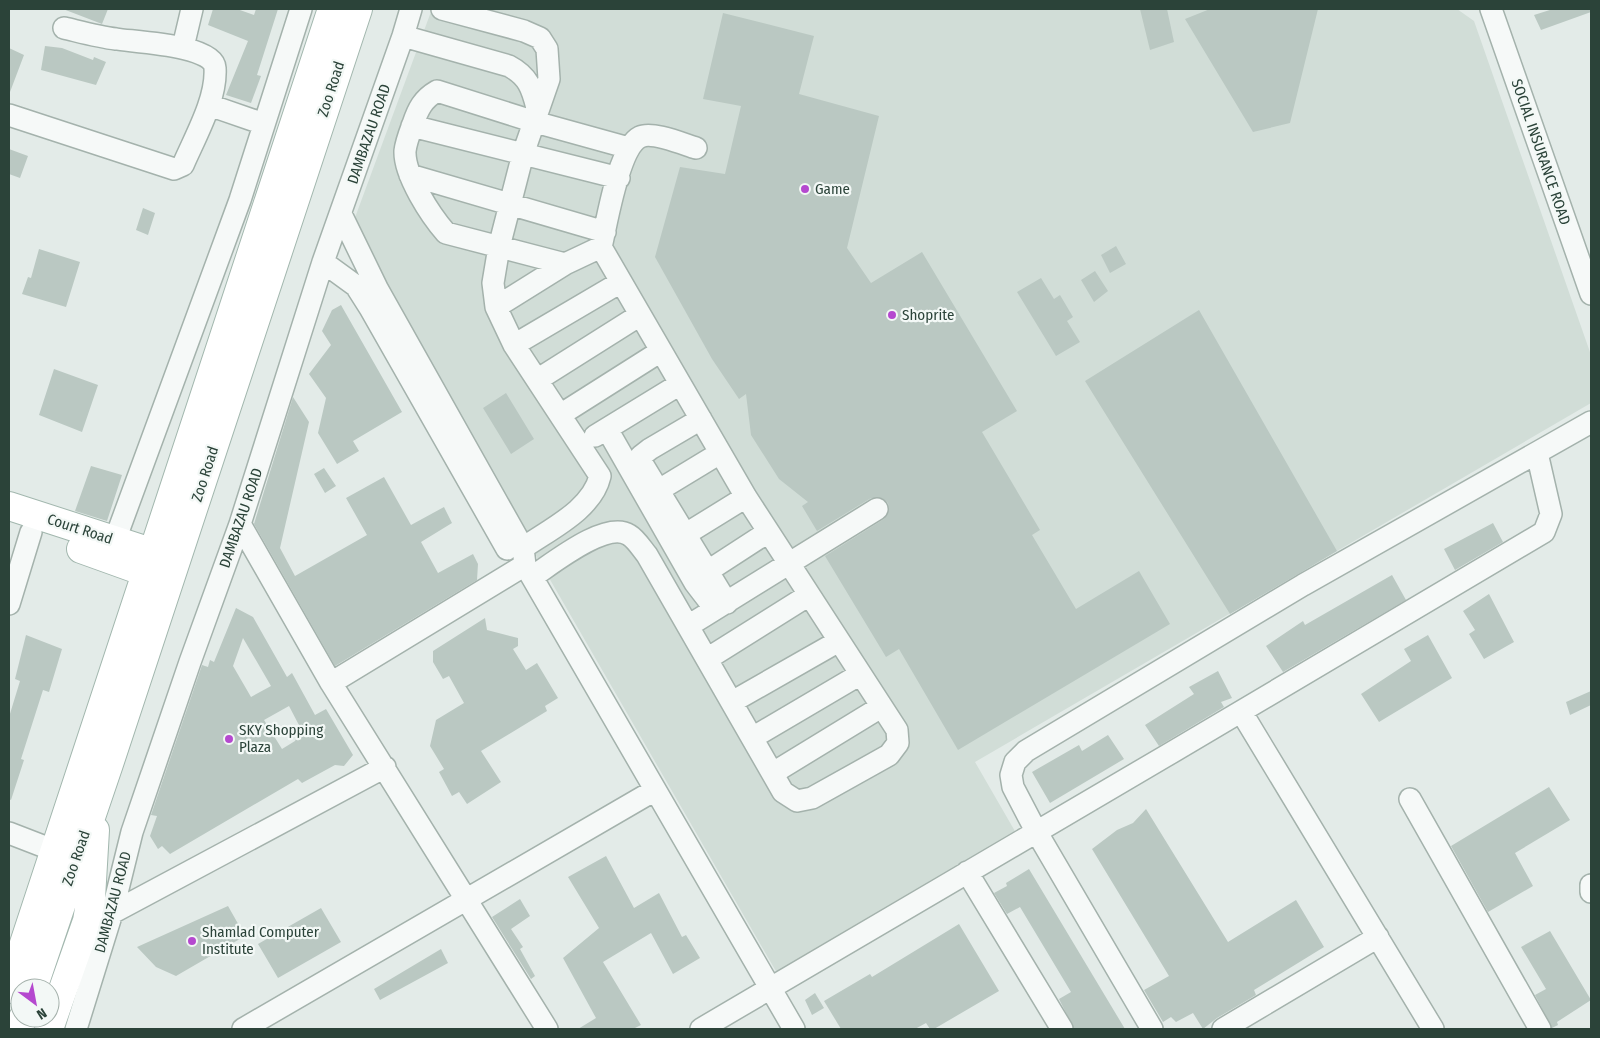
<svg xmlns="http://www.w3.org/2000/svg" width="1600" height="1038" font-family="'Fira Sans Condensed',sans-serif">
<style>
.built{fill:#d1ddd7}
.building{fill:#bac8c2;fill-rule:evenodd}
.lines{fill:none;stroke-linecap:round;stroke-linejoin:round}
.minor-casing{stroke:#a4b2ac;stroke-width:24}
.major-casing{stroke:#a2b7ae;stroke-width:30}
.minor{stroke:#f6f9f8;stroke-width:21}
.major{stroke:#fff;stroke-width:28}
.poi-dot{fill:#b549cf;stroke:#f3f8f6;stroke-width:2}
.labels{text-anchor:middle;stroke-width:4.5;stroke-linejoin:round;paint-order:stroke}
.street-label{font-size:15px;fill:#2b4339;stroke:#f3f8f6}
.poi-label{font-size:15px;fill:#2b4339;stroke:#f3f8f6;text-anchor:start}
</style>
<rect width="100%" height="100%" fill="#e3ebe8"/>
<path class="built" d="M 432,9 L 1457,9 L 1474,21 L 1591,355 L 1591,403 L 975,762 L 1016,833 L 777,973 L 365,259 L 353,223 Z"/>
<path class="building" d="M 63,9 L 108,9 L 102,24 Z
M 213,9 L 237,9 L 254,15 L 256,9 L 278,9 L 257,75 L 261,76 L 251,103 L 226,95 L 248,41 L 208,25 Z
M 1140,9 L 1167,9 L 1174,42 L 1150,50 Z
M 1210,9 L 1318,9 L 1290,123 L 1253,132 L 1185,19 Z
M 1553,9 L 1591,9 L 1591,12 L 1541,30 L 1534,15 Z
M 723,13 L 814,36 L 799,94 L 879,116 L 847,248 L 871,283 L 922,252 L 1017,411 L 982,432 L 1040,530 L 1032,535 L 1076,609 L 1139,571 L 1170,624 L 958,750 L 899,649 L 886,657 L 825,556 L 884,519 L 889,509 L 888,503 L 882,498 L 871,498 L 817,531 L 802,506 L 808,502 L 779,479 L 751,435 L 746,394 L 739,399 L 712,359 L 655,257 L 680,167 L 725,174 L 741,106 L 703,99 Z
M 45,46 L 62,48 L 93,60 L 94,57 L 106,62 L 96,85 L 41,70 Z
M 9,48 L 24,55 L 10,92 L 9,92 Z
M 9,149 L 28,156 L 20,178 L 9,174 Z
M 143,208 L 155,213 L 148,235 L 136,230 Z
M 1116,246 L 1126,264 L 1110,273 L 1101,255 Z
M 39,249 L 80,262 L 66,307 L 22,294 L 28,277 L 31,278 Z
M 1095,271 L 1108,291 L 1094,302 L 1081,280 Z
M 1041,278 L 1054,299 L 1060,295 L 1073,317 L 1067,321 L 1080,342 L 1056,356 L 1017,292 Z
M 341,305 L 402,412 L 353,441 L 359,451 L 337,464 L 318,433 L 326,398 L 309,374 L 331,345 L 322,331 L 332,310 Z
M 1199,310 L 1337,551 L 1230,614 L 1085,381 Z
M 54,369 L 98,385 L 82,432 L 39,415 Z
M 506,393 L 534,439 L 511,454 L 483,408 Z
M 293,397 L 309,422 L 280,548 L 295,576 L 367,535 L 346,498 L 384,477 L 411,525 L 444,507 L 452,523 L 421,542 L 438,573 L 473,554 L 478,564 L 477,580 L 335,666 L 254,524 Z
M 91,466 L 122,475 L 107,521 L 75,511 Z
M 324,468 L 336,486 L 325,493 L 314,474 Z
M 1493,523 L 1503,542 L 1455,570 L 1444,549 Z
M 1392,575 L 1406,600 L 1283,672 L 1266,646 L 1303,621 L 1305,625 Z
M 1489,594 L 1514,642 L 1484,659 L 1469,634 L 1475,630 L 1463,611 Z
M 236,608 L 253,617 L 287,677 L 292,673 L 315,715 L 326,709 L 353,755 L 344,766 L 335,765 L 302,783 L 298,779 L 170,854 L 162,846 L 158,849 L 150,836 L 157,816 L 151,815 L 202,665 L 208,667 L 210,660 L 214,662 ZM 243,638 L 271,686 L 251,697 L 233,666 ZM 289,706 L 301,729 L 295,741 L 282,749 L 264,720 Z
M 485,618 L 487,630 L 518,638 L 518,646 L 513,649 L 526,670 L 537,663 L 558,698 L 545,706 L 547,711 L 481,751 L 501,782 L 467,804 L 459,792 L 452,796 L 439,772 L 444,769 L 430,746 L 436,720 L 464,703 L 449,676 L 443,679 L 433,662 L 433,651 Z
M 26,635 L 62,649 L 49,692 L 43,690 L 21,759 L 24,760 L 11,800 L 9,799 L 9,717 L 20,681 L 15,679 Z
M 1428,635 L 1452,678 L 1379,722 L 1361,694 L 1411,661 L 1404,649 Z
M 1218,671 L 1232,698 L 1221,702 L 1224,707 L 1159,746 L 1145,725 L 1194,694 L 1189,687 Z
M 1591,691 L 1591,705 L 1570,715 L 1566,702 Z
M 1108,735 L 1124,759 L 1050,803 L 1032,772 L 1079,745 L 1082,751 Z
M 1549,787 L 1570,820 L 1515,853 L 1533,886 L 1488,912 L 1451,846 Z
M 1146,809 L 1228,942 L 1296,900 L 1324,947 L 1254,990 L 1256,995 L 1217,1018 L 1203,1029 L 1193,1013 L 1176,1022 L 1171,1017 L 1163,1022 L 1144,990 L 1169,976 L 1092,849 L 1117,830 L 1133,823 Z
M 606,856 L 634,908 L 659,893 L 682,937 L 686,935 L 700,958 L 673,974 L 651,933 L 603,962 L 641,1025 L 633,1029 L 578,1029 L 596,1018 L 563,958 L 599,928 L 568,877 Z
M 1029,869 L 1125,1029 L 1074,1029 L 1059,999 L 1071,992 L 1020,907 L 1007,914 L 994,893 L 1007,886 L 1006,883 Z
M 520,899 L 530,916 L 511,929 L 523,947 L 520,949 L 535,976 L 531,979 L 492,917 Z
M 228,906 L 245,936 L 176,976 L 156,967 L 137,947 Z
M 321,908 L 341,942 L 278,978 L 258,944 Z
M 959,924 L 999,991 L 934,1029 L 930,1029 L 926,1023 L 915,1029 L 841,1029 L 824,1001 L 870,974 L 872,977 Z
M 1550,931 L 1591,1000 L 1557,1022 L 1558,1025 L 1552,1028 L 1535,995 L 1546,989 L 1521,947 Z
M 441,949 L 448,963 L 380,1000 L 374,989 Z
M 815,993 L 824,1008 L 812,1015 L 805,1000 Z"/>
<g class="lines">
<defs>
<path id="minor" d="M 442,9 L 524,31 L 540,38 L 547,49 L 549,79 L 523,154 L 499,247 L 493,283 L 496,307 L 514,345 L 600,476 C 592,510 550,529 523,548
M 1491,9 L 1591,294
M 403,36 L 509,66 C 528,76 532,88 537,108
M 183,47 L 192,9
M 209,105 L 264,124
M 9,115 L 174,169 L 183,165 C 195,137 217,99 215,68 C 214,45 134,42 116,39 C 99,37 81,32 64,28
M 412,126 L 619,178
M 410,175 L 605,232
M 341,214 L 378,290 L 523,548 L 525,565 L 794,1029
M 323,262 L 356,286 L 370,308 L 507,549
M 565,264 L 446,233 C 431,216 404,175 405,151 C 406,142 410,132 413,124 C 418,109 423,99 437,91 L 535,122 L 629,148
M 496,307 L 565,264 L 601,247
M 514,345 L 621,282
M 537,380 L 640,315
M 560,415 L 661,351
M 701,419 L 650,449 L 641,456 L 643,465 L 727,603
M 607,429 L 695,583 L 715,609
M 595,436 L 680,384
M 659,490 L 720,453
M 240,524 L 331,683 L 547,1029
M 686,534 L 746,497
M 115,540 L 240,200 L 301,9
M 708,571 L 768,532
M 532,577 C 552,564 606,520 629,535 C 636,539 642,549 647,555 L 783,792 L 797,801 L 812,798 L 889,755 L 898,743 L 897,730 L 746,497 L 601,247 C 607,223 618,148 640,137 C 652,131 683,144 696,148
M 9,604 L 31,532
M 688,626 L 877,509
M 707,659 L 809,595
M 331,683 L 525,565
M 732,702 L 839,641
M 1242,713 L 1433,1029
M 752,738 L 859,675
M 773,773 L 881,707
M 1410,799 L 1540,1029
M 9,833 L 53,850
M 967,872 L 1062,1029
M 1591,885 L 1591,892
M 112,913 L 385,767
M 76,1029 L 112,913 L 132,832 L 190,662 L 240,524 L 323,262 L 403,36 L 411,9
M 243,1029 L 655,790
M 701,1029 C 982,864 1264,699 1544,532 L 1551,514 L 1537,453
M 1152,1029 L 1036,831 L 1013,787 L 1011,775 L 1015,762 L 1026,751 L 1303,585 L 1591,422
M 1223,1029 L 1378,937"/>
<path id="major" d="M 9,506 L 151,552
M 81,549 L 145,572
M 33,988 L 109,764 L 358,9
M 9,989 L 332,9
M 19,1029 L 23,1018
M 49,1029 L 87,921 L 91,898 L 95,830"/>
</defs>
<use href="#minor" class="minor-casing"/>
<use href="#major" class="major-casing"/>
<use href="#minor" class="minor"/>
<use href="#major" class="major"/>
</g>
<g class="poi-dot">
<circle cx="805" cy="189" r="5"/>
<circle cx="892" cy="315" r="5"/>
<circle cx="229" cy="739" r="5"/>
<circle cx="192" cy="941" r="5"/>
</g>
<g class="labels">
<g class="street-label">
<text transform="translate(331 89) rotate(-72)" y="5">Zoo Road</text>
<text transform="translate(369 134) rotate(-71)" y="5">DAMBAZAU ROAD</text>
<text transform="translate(1541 152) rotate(71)" y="5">SOCIAL INSURANCE ROAD</text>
<text transform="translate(205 474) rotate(-72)" y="5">Zoo Road</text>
<text transform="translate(241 518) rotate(-71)" y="5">DAMBAZAU ROAD</text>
<text transform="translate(80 529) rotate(18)" y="5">Court Road</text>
<text transform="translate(76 858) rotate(-71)" y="5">Zoo Road</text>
<text transform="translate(113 902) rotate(-75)" y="5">DAMBAZAU ROAD</text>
</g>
<g class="poi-label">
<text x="815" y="194">Game</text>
<text x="902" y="320">Shoprite</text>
<text x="239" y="735">SKY Shopping<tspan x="239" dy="17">Plaza</tspan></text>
<text x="202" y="937">Shamlad Computer<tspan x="202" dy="17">Institute</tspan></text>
</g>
</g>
<rect width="1600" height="1038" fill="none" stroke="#2b4339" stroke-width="20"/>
<g transform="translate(35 1003) rotate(148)"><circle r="24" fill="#f3f8f6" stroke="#a3b0aa"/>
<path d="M0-4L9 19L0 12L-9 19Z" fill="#b549cf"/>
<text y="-8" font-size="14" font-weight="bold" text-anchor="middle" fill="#2b4339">N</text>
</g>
</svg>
